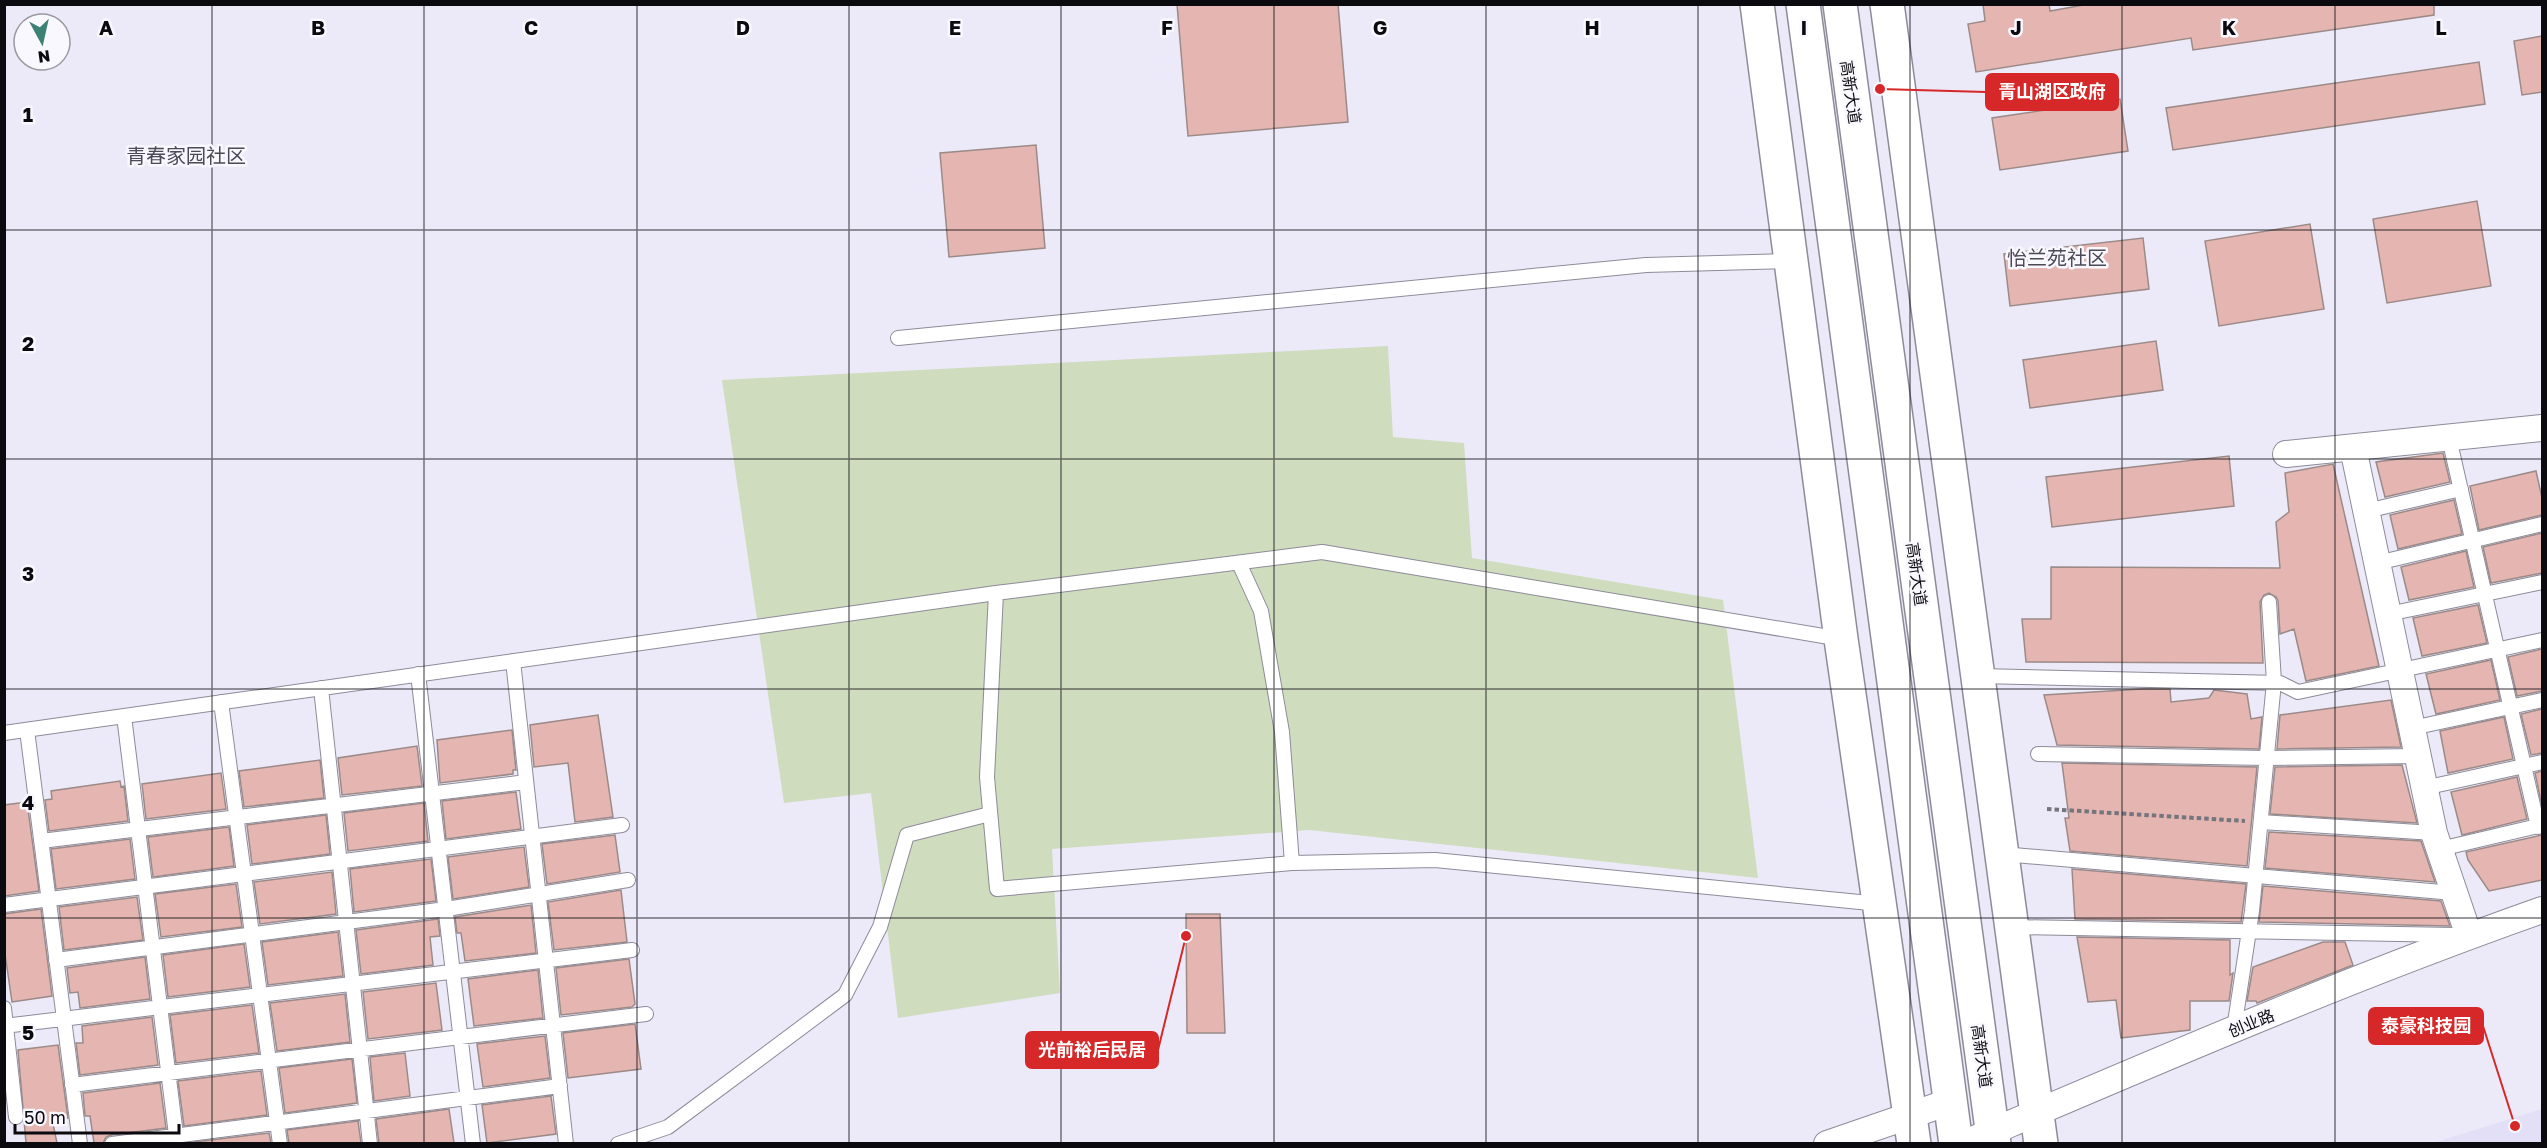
<svg xmlns="http://www.w3.org/2000/svg" width="2547" height="1148" font-family="'Golos Text','Noto Sans SC',sans-serif">
<style>
.built{fill:#e3dff6}
.green{fill:#d0dcbe}
.building{fill:#e5b6b1;stroke:#9b8a88;stroke-width:1.5}
.lines{fill:none;stroke-linecap:round;stroke-linejoin:round}
.service-casing{stroke:#8d8b99;stroke-width:16}
.minor-casing{stroke:#8d8b99;stroke-width:28}
.primary-casing{stroke:#8d8b99;stroke-width:36}
.trunk-casing{stroke:#8d8b99;stroke-width:36}
.path{stroke:#76757e;stroke-width:4;stroke-dasharray:4.5 3;stroke-linecap:butt}
.service{stroke:#fff;stroke-width:14}
.minor{stroke:#fff;stroke-width:26}
.primary{stroke:#fff;stroke-width:33}
.trunk{stroke:#fff;stroke-width:33}
.grid{fill:none;stroke:#0b0a0f;stroke-width:1.5;stroke-opacity:0.55}
.labels{text-anchor:middle;stroke-width:5;stroke-linejoin:round;paint-order:stroke}
.street-label{font-size:16px;fill:#0b0a0f;stroke:#f9f8ff}
.quarter-label{font-size:20px;fill:#4c4a56;stroke:#f9f8ff}
.grid-label{font-size:20px;text-anchor:middle;font-weight:bold;fill:#0b0a0f;stroke:#f9f8ff;stroke-width:5;stroke-linejoin:round;paint-order:stroke}
.leader{fill:none;stroke:#d62828;stroke-width:2}
.callout-dot{fill:#d62828;stroke:#f9f8ff;stroke-width:2}
.callout{fill:#d62828;stroke:#d62828;stroke-width:2}
.callout-label{font-size:18px;text-anchor:middle;font-weight:bold;fill:#fff}
</style>
<rect width="100%" height="100%" fill="#eceaf9"/>
<path class="built" d="M 2542,1109 L 2542,1143 L 2433,1143 Z"/>
<path class="green" d="M 1388,346 L 1393,437 L 1464,443 L 1472,558 L 1723,600 L 1758,878 L 1309,830 L 1052,849 L 1060,993 L 898,1018 L 871,793 L 784,803 L 722,380 Z"/>
<path class="building" d="M 1177,4 L 1338,4 L 1348,122 L 1188,136 Z
M 1983,4 L 2049,4 L 2050,11 L 2089,4 L 2434,4 L 2434,15 L 2193,50 L 2191,38 L 1976,72 L 1968,24 L 1985,21 Z
M 2542,36 L 2542,92 L 2522,95 L 2514,41 Z
M 2479,62 L 2485,104 L 2173,150 L 2166,108 Z
M 2120,99 L 2128,151 L 2000,170 L 1992,118 Z
M 1036,145 L 1045,248 L 949,257 L 940,153 Z
M 2477,201 L 2491,286 L 2387,303 L 2373,219 Z
M 2310,224 L 2324,309 L 2219,326 L 2205,241 Z
M 2143,238 L 2149,289 L 2010,306 L 2004,254 Z
M 2156,341 L 2163,390 L 2030,408 L 2023,360 Z
M 2443,453 L 2450,482 L 2385,497 L 2376,462 Z
M 2229,456 L 2234,506 L 2052,527 L 2046,477 Z
M 2333,464 L 2379,666 L 2306,681 L 2294,629 L 2280,634 L 2278,601 L 2276,597 L 2269,593 L 2264,595 L 2260,602 L 2263,663 L 2026,662 L 2022,619 L 2051,619 L 2051,567 L 2280,568 L 2276,522 L 2289,512 L 2285,473 Z
M 2536,471 L 2542,498 L 2542,515 L 2479,530 L 2470,486 Z
M 2454,500 L 2462,534 L 2398,549 L 2390,515 Z
M 2542,533 L 2542,573 L 2491,583 L 2483,547 Z
M 2466,551 L 2474,587 L 2409,600 L 2401,567 Z
M 2478,605 L 2487,643 L 2422,656 L 2413,618 Z
M 2542,649 L 2542,691 L 2517,696 L 2508,657 Z
M 2491,660 L 2500,700 L 2436,714 L 2426,674 Z
M 2142,689 L 2170,689 L 2171,702 L 2209,698 L 2214,690 L 2247,694 L 2251,719 L 2262,717 L 2259,749 L 2057,745 L 2044,695 Z
M 2391,700 L 2401,747 L 2277,749 L 2280,715 Z
M 2542,709 L 2542,753 L 2531,755 L 2521,714 Z
M 598,715 L 613,817 L 575,822 L 568,763 L 534,767 L 530,725 Z
M 2504,717 L 2513,759 L 2448,773 L 2440,731 Z
M 512,730 L 516,770 L 513,770 L 513,774 L 440,783 L 437,740 Z
M 417,746 L 422,786 L 342,795 L 338,758 Z
M 320,760 L 324,798 L 244,807 L 239,771 Z
M 2062,763 L 2257,767 L 2247,866 L 2070,851 L 2065,818 L 2069,818 Z
M 2402,765 L 2417,823 L 2270,814 L 2275,767 Z
M 2542,771 L 2542,806 L 2535,773 Z
M 221,773 L 226,809 L 146,819 L 142,784 Z
M 2517,777 L 2527,819 L 2462,835 L 2451,792 Z
M 120,781 L 121,787 L 124,786 L 128,821 L 49,831 L 45,800 L 52,799 L 51,791 Z
M 516,792 L 521,829 L 446,839 L 442,801 Z
M 27,802 L 39,891 L 4,896 L 4,805 Z
M 424,803 L 428,841 L 348,851 L 344,813 Z
M 326,815 L 330,854 L 252,864 L 247,825 Z
M 229,827 L 234,866 L 153,877 L 148,837 Z
M 2269,832 L 2421,841 L 2435,882 L 2265,868 Z
M 615,835 L 620,872 L 547,884 L 542,844 Z
M 2542,835 L 2542,880 L 2489,891 L 2468,860 L 2466,852 Z
M 130,839 L 135,879 L 56,889 L 51,849 Z
M 524,847 L 529,887 L 453,899 L 448,857 Z
M 431,859 L 436,901 L 354,912 L 350,869 Z
M 2072,869 L 2246,884 L 2241,922 L 2075,919 Z
M 332,872 L 336,914 L 260,924 L 254,882 Z
M 236,884 L 242,927 L 161,937 L 155,894 Z
M 2263,886 L 2441,901 L 2450,926 L 2259,922 Z
M 621,890 L 627,942 L 554,950 L 548,902 Z
M 137,897 L 143,940 L 64,950 L 59,907 Z
M 531,905 L 536,953 L 465,961 L 461,933 L 457,933 L 455,917 Z
M 41,909 L 52,996 L 12,1002 L 4,947 L 4,914 Z
M 1186,914 L 1220,914 L 1225,1033 L 1187,1033 Z
M 438,919 L 440,936 L 430,937 L 433,965 L 361,974 L 356,930 Z
M 338,932 L 343,976 L 268,985 L 262,942 Z
M 2077,937 L 2230,940 L 2230,975 L 2233,973 L 2229,1001 L 2190,1001 L 2190,1030 L 2121,1038 L 2116,1000 L 2088,1002 Z
M 2323,942 L 2345,942 L 2353,965 L 2257,1003 L 2256,1001 L 2247,1001 L 2253,967 Z
M 244,944 L 250,987 L 168,997 L 163,955 Z
M 145,957 L 150,999 L 80,1008 L 78,992 L 70,993 L 67,968 Z
M 629,959 L 635,1004 L 632,1007 L 561,1015 L 556,968 Z
M 538,970 L 543,1018 L 474,1026 L 468,979 Z
M 436,983 L 442,1030 L 368,1039 L 363,992 Z
M 345,994 L 350,1042 L 277,1051 L 270,1003 Z
M 252,1005 L 259,1053 L 176,1063 L 170,1015 Z
M 152,1017 L 158,1065 L 80,1075 L 76,1043 L 83,1043 L 82,1026 Z
M 635,1024 L 641,1069 L 568,1078 L 563,1033 Z
M 545,1036 L 550,1078 L 483,1087 L 477,1044 Z
M 58,1045 L 68,1118 L 52,1119 L 57,1143 L 26,1143 L 18,1050 Z
M 405,1053 L 410,1096 L 374,1101 L 370,1057 Z
M 352,1059 L 357,1103 L 285,1113 L 279,1068 Z
M 261,1071 L 267,1115 L 184,1126 L 178,1081 Z
M 160,1083 L 166,1128 L 111,1135 L 106,1137 L 103,1143 L 94,1143 L 90,1116 L 85,1116 L 83,1093 Z
M 551,1096 L 556,1134 L 487,1143 L 482,1105 Z
M 449,1109 L 454,1143 L 379,1143 L 376,1119 Z
M 358,1121 L 361,1143 L 289,1143 L 287,1130 Z
M 269,1133 L 271,1143 L 186,1143 Z"/>
<g class="lines">
<defs>
<path id="service" d="M 898,338 L 1646,265 L 1792,261
M 2449,438 L 2538,827
M 2366,511 L 2461,489
M 1239,563 L 1261,611 L 1282,732 L 1292,863
M 2377,563 L 2542,524
M 996,593 L 987,777 L 997,889 L 1292,863 L 1435,860 L 1880,904
M 2388,614 L 2542,582
M 513,661 L 566,1144
M 418,674 L 473,1144
M 1978,676 L 2280,683 L 2298,692 L 2542,640
M 321,688 L 370,1144
M 221,702 L 280,1144
M 124,716 L 177,1143
M 2412,728 L 2542,700
M 27,730 L 80,1144
M 4,733 L 996,593 L 1322,552 L 1841,639
M 2038,754 L 2267,758 L 2418,756
M 2424,788 L 2542,762
M 2261,822 L 2434,833
M 41,841 L 526,782
M 2440,849 L 2542,825
M 2002,854 L 2454,893
M 4,905 L 622,825
M 2012,927 L 2455,935
M 56,960 L 446,909 L 628,880
M 4,1008 L 16,1117
M 4,1026 L 632,950
M 2234,1029 L 2252,911 L 2274,682 L 2269,602
M 72,1085 L 646,1014
M 112,1144 L 560,1086
M 618,1144 L 668,1127 L 845,995 L 880,927 L 907,835 L 990,814"/>
<path id="minor" d="M 2353,448 L 2434,833 L 2469,936
M 2286,454 L 2542,428
M 1827,1144 L 1949,1102
M 1963,1144 C 2155,1062 2346,979 2542,910"/>
<path id="primary" d="M 1757,4 L 1841,639 L 1914,1144
M 1887,4 L 2041,1144"/>
<path id="trunk" d="M 1803,4 L 1956,1144
M 1840,4 L 1994,1144"/>
</defs>
<use href="#service" class="service-casing"/>
<use href="#minor" class="minor-casing"/>
<use href="#primary" class="primary-casing"/>
<use href="#trunk" class="trunk-casing"/>
<path class="path" d="M 2047,809 L 2245,821"/>
<use href="#service" class="service"/>
<use href="#minor" class="minor"/>
<use href="#primary" class="primary"/>
<use href="#trunk" class="trunk"/>
</g>
<path class="grid" d="M 212,4 L 212,1144M 424,4 L 424,1144M 637,4 L 637,1144M 849,4 L 849,1144M 1061,4 L 1061,1144M 1274,4 L 1274,1144M 1486,4 L 1486,1144M 1698,4 L 1698,1144M 1910,4 L 1910,1144M 2122,4 L 2122,1144M 2335,4 L 2335,1144M 4,230 L 2542,230M 4,459 L 2542,459M 4,689 L 2542,689M 4,918 L 2542,918"/>
<g class="labels">
<g class="street-label">
<text transform="translate(1851 92) rotate(82)" y="6">高新大道</text>
<text transform="translate(1917 574) rotate(82)" y="6">高新大道</text>
<text transform="translate(2251 1023) rotate(-22)" y="6">创业路</text>
<text transform="translate(1982 1056) rotate(82)" y="6">高新大道</text>
</g>
<g class="quarter-label">
<text x="186" y="163">青春家园社区</text>
<text x="2057" y="265">怡兰苑社区</text>
</g>
</g>
<g class="grid-label">
<text x="106" y="35">A</text>
<text x="318" y="35">B</text>
<text x="531" y="35">C</text>
<text x="743" y="35">D</text>
<text x="955" y="35">E</text>
<text x="1167" y="35">F</text>
<text x="1380" y="35">G</text>
<text x="1592" y="35">H</text>
<text x="1804" y="35">I</text>
<text x="2016" y="35">J</text>
<text x="2229" y="35">K</text>
<text x="2441" y="35">L</text>
<text x="28" y="122">1</text>
<text x="28" y="351">2</text>
<text x="28" y="581">3</text>
<text x="28" y="810">4</text>
<text x="28" y="1040">5</text>
</g>
<path class="leader" d="M1880 89L1986 92M2515 1126L2483 1026M1186 936L1158 1050"/>
<g class="callout-dot">
<circle cx="1880" cy="89" r="6"/>
<circle cx="2515" cy="1126" r="6"/>
<circle cx="1186" cy="936" r="6"/>
</g>
<g class="callout">
<rect x="1986" y="74" width="132" height="36" rx="6"/>
<rect x="2369" y="1008" width="114" height="36" rx="6"/>
<rect x="1026" y="1032" width="132" height="36" rx="6"/>
</g>
<g class="callout-label">
<text x="2052" y="98">青山湖区政府</text>
<text x="2426" y="1032">泰豪科技园</text>
<text x="1092" y="1056">光前裕后民居</text>
</g>
<rect width="2547" height="1148" fill="none" stroke="#0b0a0f" stroke-width="12"/>
<g transform="translate(42 42) rotate(172)"><circle r="28" fill="#f9f8ff" stroke="#9a999f" stroke-width="1.5"/>
<path d="M0-4.5L10 22L0 15L-10 22Z" fill="#3d8074"/>
<text y="-9" font-size="16" font-weight="bold" text-anchor="middle" fill="#0b0a0f">N</text>
</g>
<path d="M15 1124v9h164v-9" fill="none" stroke="#0b0a0f" stroke-width="3"/>
<text x="24" y="1124" font-size="18" fill="#0b0a0f" stroke="#f9f8ff" stroke-width="4.5" paint-order="stroke">50 m</text>
</svg>
